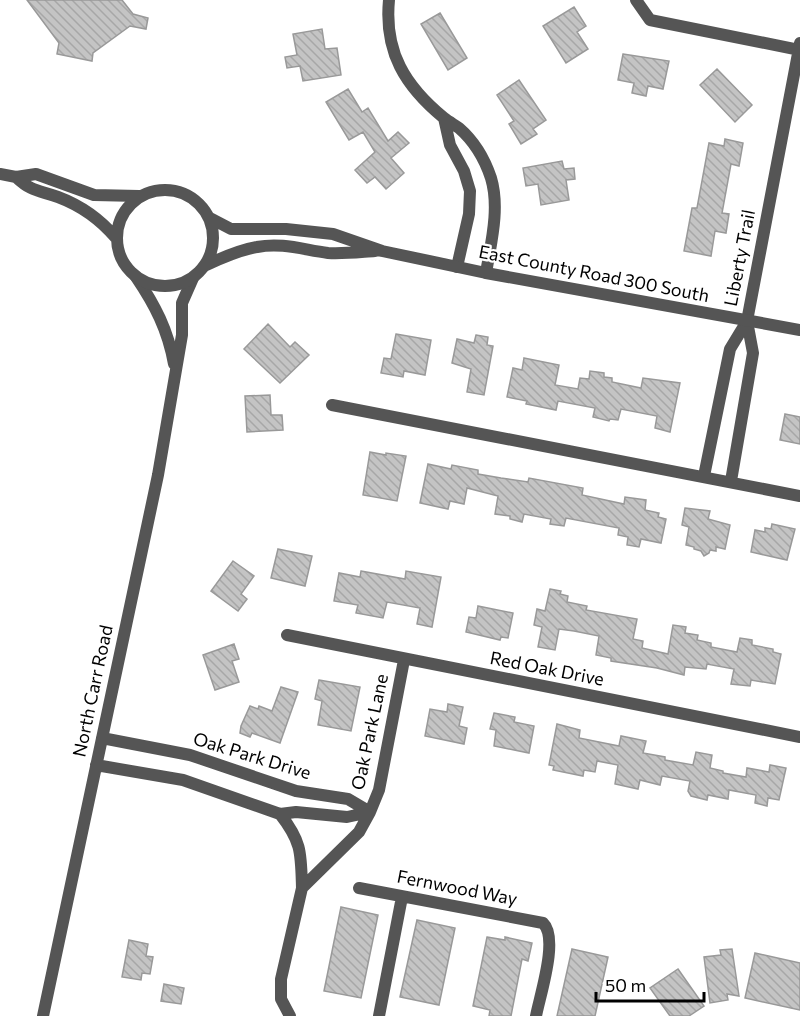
<svg xmlns="http://www.w3.org/2000/svg" width="800" height="1016" font-family="Commissioner,sans-serif">
<style>
.building{fill:url(#building-back-hatch);stroke:#999;stroke-width:1.5}
.lines{fill:none;stroke-linecap:round;stroke-linejoin:round}
.minor{stroke:#555;stroke-width:12}
.tertiary{stroke:#555;stroke-width:12}
.labels{text-anchor:middle;stroke-width:4.5;stroke-linejoin:round;paint-order:stroke}
.street-label{font-size:18px;fill:#000;stroke:#fff}
</style>
<defs>
<pattern id="building-back-hatch" width="6" height="6" patternUnits="userSpaceOnUse" patternTransform="scale(1.5)"><rect width="6" height="6" fill="#c4c4c4"/><path d="M-1 5l2 2M0 0l6 6M5-1l2 2" fill="none" stroke="#a7a7a7"/></pattern>
</defs>
<rect width="100%" height="100%" fill="#fff"/>
<path class="building" d="M 27,0 L 122,0 L 133,14 L 148,18 L 146,29 L 130,26 L 93,53 L 92,61 L 57,54 L 59,43 Z
M 574,7 L 586,26 L 577,32 L 588,49 L 566,63 L 543,26 Z
M 440,13 L 467,58 L 448,70 L 421,24 Z
M 322,29 L 325,49 L 337,48 L 341,75 L 303,81 L 300,66 L 287,68 L 285,57 L 297,55 L 293,34 Z
M 623,54 L 669,61 L 663,89 L 648,86 L 646,96 L 632,93 L 634,83 L 618,80 Z
M 717,69 L 752,105 L 735,122 L 700,85 Z
M 519,80 L 546,120 L 533,129 L 537,134 L 521,144 L 509,124 L 514,121 L 497,95 Z
M 348,89 L 362,112 L 368,108 L 388,141 L 398,132 L 409,143 L 391,158 L 404,173 L 386,189 L 375,177 L 367,183 L 355,170 L 375,152 L 363,132 L 349,140 L 326,102 Z
M 725,139 L 743,143 L 739,166 L 731,164 L 722,213 L 729,214 L 726,233 L 715,231 L 711,256 L 684,251 L 692,208 L 697,208 L 709,143 L 724,146 Z
M 562,161 L 564,169 L 574,168 L 575,179 L 566,180 L 569,200 L 541,205 L 538,184 L 526,186 L 523,168 Z
M 268,324 L 290,347 L 295,342 L 309,355 L 280,383 L 244,349 Z
M 396,334 L 431,340 L 425,375 L 404,371 L 403,377 L 381,373 L 384,358 L 391,359 Z
M 476,335 L 488,337 L 487,345 L 493,346 L 484,395 L 467,392 L 471,369 L 452,363 L 457,339 L 474,343 Z
M 524,358 L 559,365 L 555,385 L 578,389 L 580,378 L 589,379 L 590,371 L 604,373 L 604,377 L 612,378 L 612,382 L 641,388 L 643,378 L 680,383 L 670,432 L 655,428 L 657,416 L 621,409 L 618,420 L 610,419 L 609,421 L 593,417 L 595,408 L 558,401 L 556,410 L 526,404 L 527,401 L 507,397 L 513,368 L 522,370 Z
M 270,395 L 271,415 L 282,415 L 283,430 L 247,432 L 245,396 Z
M 785,414 L 800,417 L 800,444 L 780,440 Z
M 370,452 L 386,455 L 386,453 L 406,456 L 397,501 L 363,495 Z
M 428,464 L 451,469 L 452,465 L 478,470 L 478,474 L 501,478 L 528,482 L 529,478 L 583,488 L 582,495 L 624,504 L 625,497 L 646,500 L 645,510 L 659,513 L 658,517 L 666,519 L 661,543 L 641,539 L 639,547 L 627,545 L 628,537 L 618,535 L 619,528 L 566,518 L 564,526 L 550,524 L 551,519 L 524,514 L 522,522 L 510,519 L 510,516 L 495,514 L 498,496 L 467,488 L 464,504 L 450,501 L 448,509 L 420,503 Z
M 685,508 L 710,511 L 708,519 L 730,525 L 725,549 L 716,547 L 716,551 L 710,550 L 709,553 L 704,556 L 701,551 L 694,549 L 694,547 L 686,545 L 689,527 L 682,525 Z
M 772,524 L 795,529 L 787,560 L 751,552 L 755,530 L 765,532 L 765,528 L 771,529 Z
M 278,549 L 312,556 L 305,586 L 271,578 Z
M 233,561 L 254,576 L 241,594 L 247,599 L 238,611 L 211,591 Z
M 361,571 L 405,579 L 406,571 L 441,577 L 432,627 L 417,624 L 420,608 L 387,602 L 383,618 L 356,613 L 358,605 L 334,601 L 339,573 L 360,577 Z
M 550,589 L 561,591 L 560,594 L 568,596 L 567,602 L 587,606 L 586,610 L 637,619 L 633,639 L 643,641 L 642,648 L 668,654 L 673,625 L 686,627 L 685,633 L 698,635 L 697,640 L 711,643 L 711,647 L 737,652 L 740,638 L 752,640 L 752,645 L 773,649 L 773,652 L 781,654 L 775,684 L 751,680 L 750,686 L 731,684 L 734,669 L 707,664 L 706,669 L 685,667 L 684,675 L 657,668 L 611,661 L 611,658 L 596,655 L 599,636 L 574,631 L 559,629 L 555,650 L 538,647 L 542,627 L 534,625 L 537,609 L 545,611 Z
M 478,606 L 513,613 L 508,638 L 501,637 L 500,640 L 466,632 L 469,617 L 476,618 Z
M 234,644 L 239,659 L 232,661 L 239,682 L 215,690 L 203,655 Z
M 319,680 L 360,687 L 351,731 L 318,725 L 322,701 L 315,699 Z
M 281,687 L 298,692 L 280,743 L 252,733 L 250,737 L 240,733 L 241,726 L 250,706 L 258,709 L 259,706 L 272,711 Z
M 448,704 L 463,707 L 459,726 L 467,728 L 464,744 L 425,736 L 430,709 L 447,712 Z
M 494,713 L 515,717 L 514,722 L 534,726 L 529,753 L 494,746 L 496,730 L 490,729 Z
M 557,724 L 580,730 L 579,738 L 619,746 L 621,736 L 646,741 L 643,753 L 665,757 L 665,760 L 693,765 L 696,752 L 712,755 L 710,768 L 723,771 L 723,773 L 746,777 L 747,768 L 769,772 L 770,765 L 786,768 L 779,800 L 768,798 L 767,806 L 755,803 L 756,795 L 729,790 L 728,799 L 708,795 L 707,800 L 691,796 L 688,791 L 690,781 L 662,776 L 660,785 L 640,780 L 638,789 L 615,784 L 618,765 L 597,761 L 595,772 L 584,770 L 583,776 L 553,770 L 554,766 L 549,765 Z
M 341,907 L 378,915 L 361,998 L 324,991 Z
M 417,920 L 455,928 L 439,1005 L 400,997 Z
M 487,937 L 505,940 L 505,937 L 532,943 L 528,961 L 522,959 L 511,1016 L 489,1016 L 490,1010 L 473,1006 Z
M 129,940 L 148,944 L 146,956 L 153,957 L 150,974 L 142,973 L 141,980 L 122,977 Z
M 572,949 L 608,957 L 595,1016 L 557,1016 Z
M 732,949 L 739,996 L 727,994 L 728,1000 L 710,1003 L 704,957 L 721,955 L 720,950 Z
M 755,953 L 800,963 L 800,1010 L 745,998 Z
M 678,969 L 704,1006 L 689,1016 L 670,1016 L 650,988 Z
M 164,984 L 184,988 L 181,1004 L 161,1001 Z"/>
<g class="lines">
<path class="minor" d="M 389,0 C 384,52 405,86 444,118 C 449,122 455,125 459,128 C 474,141 485,160 491,178 C 500,208 491,243 486,273
M 636,0 L 650,20 L 800,50
M 444,118 L 450,145 L 464,171 L 470,191 L 469,214 L 457,267
M 136,277 C 155,305 168,330 174,364
M 332,405 L 800,496
M 704,476 L 730,349 L 747,321
M 731,481 L 753,353 L 747,321 L 800,43
M 287,635 L 800,737
M 102,738 L 190,755 L 296,791 L 348,799 L 370,812
M 96,765 L 183,780 L 280,814 L 296,812 L 347,817 L 370,812
M 280,814 C 302,842 301,853 302,888
M 359,888 L 543,923 C 559,938 540,995 536,1016
M 43,1016 L 158,475 L 182,335 L 182,303 L 193,278
M 290,1016 L 281,999 L 281,979 L 302,888 L 359,832 L 370,812 L 379,790 L 404,660
M 379,1016 L 402,897"/>
<path class="tertiary" d="M 0,174 L 16,177 L 36,174 L 94,195 L 139,196
M 16,177 C 32,192 38,190 58,197 C 82,206 100,219 116,238
M117 238a48 48 0 1 1 96 0a48 48 0 1 1-96 0Z
M 208,217 L 231,229 L 286,229 L 333,234 L 382,251 L 486,273 L 800,330
M 204,266 C 221,258 239,250 257,247 C 282,242 304,250 328,253 C 343,254 360,252 375,251"/>
</g>
<g class="labels">
<g class="street-label">
<text transform="translate(740 258) rotate(-79)" y="6">Liberty Trail</text>
<text transform="translate(594 274) rotate(11)" y="6">East County Road 300 South</text>
<text transform="translate(547 669) rotate(11)" y="6">Red Oak Drive</text>
<text transform="translate(93 691) rotate(-78)" y="6">North Carr Road</text>
<text transform="translate(370 732) rotate(-78)" y="6">Oak Park Lane</text>
<text transform="translate(252 756) rotate(17)" y="6">Oak Park Drive</text>
<text transform="translate(457 888) rotate(11)" y="6">Fernwood Way</text>
</g>
</g>
<path d="M596 992v9h108v-9" fill="none" stroke="#000000" stroke-width="3"/>
<text x="605" y="992" font-size="18" fill="#000000" stroke="#ffffff" stroke-width="4.5" paint-order="stroke">50 m</text>
</svg>
